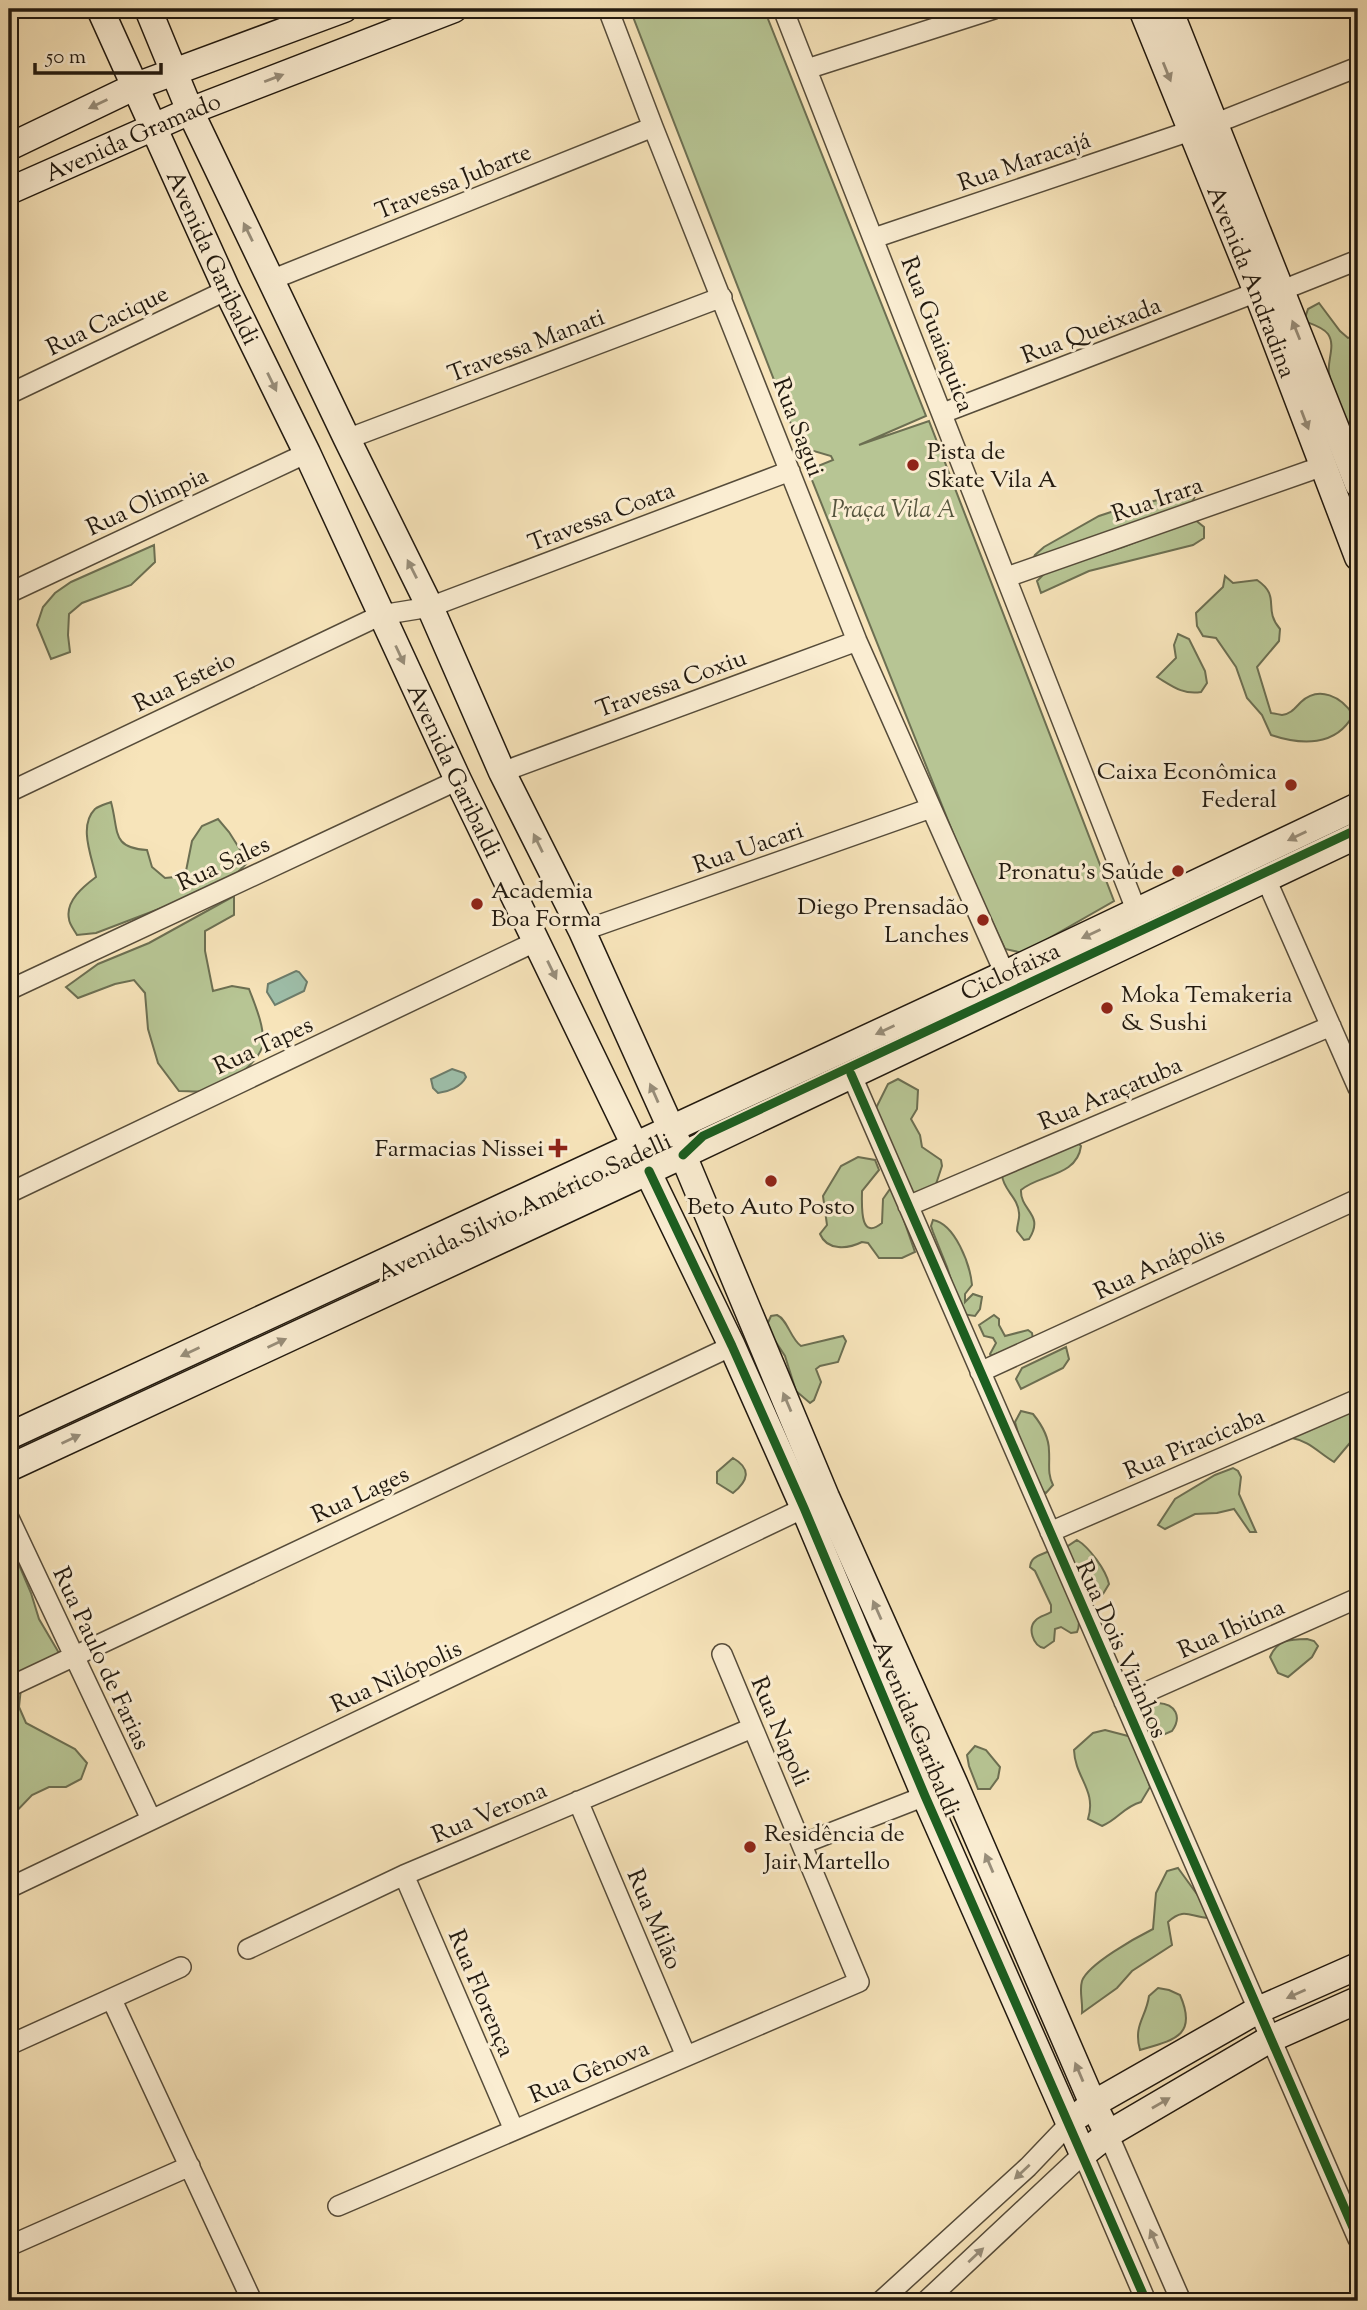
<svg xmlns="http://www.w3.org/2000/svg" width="1367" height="2310" font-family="'Sorts Mill Goudy',serif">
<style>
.green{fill:#b7c594;stroke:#6c6f52;stroke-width:2}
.water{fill:#9ebfaa;stroke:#6c7d6c;stroke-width:2}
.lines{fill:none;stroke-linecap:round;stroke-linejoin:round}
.street-casing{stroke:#564c3a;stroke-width:22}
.secondary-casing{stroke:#21190f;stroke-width:29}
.street{stroke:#faedd2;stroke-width:19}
.secondary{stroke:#faedd2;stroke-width:26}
.cycleway-casing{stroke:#faedd2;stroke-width:13}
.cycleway{stroke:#1b5e20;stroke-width:9}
.oneway{fill:#988e7a}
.poi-dot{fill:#8f2418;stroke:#faedd2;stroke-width:2.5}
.labels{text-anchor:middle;stroke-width:6;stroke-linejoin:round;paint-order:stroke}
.street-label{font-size:24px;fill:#21190f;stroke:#faedd2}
.poi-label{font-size:24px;fill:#21190f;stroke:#faedd2;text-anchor:start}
.park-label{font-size:24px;font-style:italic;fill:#56553e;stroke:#faedd2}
</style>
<rect width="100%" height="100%" fill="#f7e4ba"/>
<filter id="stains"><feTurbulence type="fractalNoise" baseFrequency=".00286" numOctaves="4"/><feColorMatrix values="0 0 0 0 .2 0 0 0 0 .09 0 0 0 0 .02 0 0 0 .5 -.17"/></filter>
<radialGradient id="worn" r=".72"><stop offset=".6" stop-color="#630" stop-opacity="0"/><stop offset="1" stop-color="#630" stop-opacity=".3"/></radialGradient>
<path class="green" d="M 630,9 L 764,9 L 926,416 L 859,445 L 929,421 L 1114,901 L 1023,953 L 1005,949 L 967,868 L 808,470 L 833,460 L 831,456 L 800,447 Z
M 1319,303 L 1340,331 L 1348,338 L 1358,335 L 1358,438 C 1340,427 1332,392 1329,373 C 1327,360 1336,346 1328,334 C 1323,327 1312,324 1304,321 L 1308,309 Z
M 1191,484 L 1196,494 L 1191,505 L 1029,566 L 1035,555 L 1044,547 L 1099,516 L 1123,508 L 1171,497 Z
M 1194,519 L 1204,527 L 1204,538 L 1193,545 L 1089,571 L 1041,593 L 1037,581 L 1047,571 L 1123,547 Z
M 154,545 L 155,562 L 131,585 L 82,603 L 69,614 L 68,635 L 70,652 L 51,659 L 37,625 L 43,607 L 55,593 L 71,582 Z
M 1225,576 L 1233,583 L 1257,580 C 1282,597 1262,608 1280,629 L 1279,641 L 1257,667 L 1271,713 C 1272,713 1282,715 1282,715 C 1291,714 1295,708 1301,702 C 1319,685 1342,697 1353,715 C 1336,747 1301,745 1271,735 L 1262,715 L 1247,698 L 1236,667 L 1216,638 L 1203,636 L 1197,626 L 1196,613 L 1223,587 Z
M 1178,634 L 1189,639 L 1205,671 L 1207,683 L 1201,692 C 1183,695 1172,686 1157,677 L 1176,658 L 1174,645 Z
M 111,802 C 119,831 111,848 147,850 L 152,867 L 165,878 L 185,876 L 192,841 L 202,826 L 218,819 L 229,832 L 248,862 L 231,879 L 180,901 L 96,933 L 77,935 C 75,931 69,924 69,919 C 65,901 84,886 96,877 C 92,857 78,826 95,809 C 99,806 106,804 111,802 Z
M 234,896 L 234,915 L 205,931 L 205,951 L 213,991 L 232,986 L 249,989 C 255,1005 264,1025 263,1043 C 261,1061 229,1085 212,1090 C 203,1093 189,1091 179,1091 L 158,1063 L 148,1029 L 145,993 L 134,980 L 115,984 L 78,998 L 66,987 L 98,964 L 149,943 Z
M 898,1079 L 918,1090 L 917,1109 L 911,1119 L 920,1135 L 922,1147 L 941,1160 L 942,1166 L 935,1187 L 919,1194 L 913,1193 L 875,1110 L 888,1084 Z
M 1077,1142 L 1081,1146 C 1077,1177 1039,1174 1021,1190 C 1020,1211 1045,1214 1029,1239 L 1024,1240 L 1017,1231 C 1017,1224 1020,1219 1019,1213 C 1018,1197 1003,1190 1002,1175 Z
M 858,1157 L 875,1160 L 879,1170 L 862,1191 C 862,1204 859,1242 882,1223 L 883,1199 L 890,1189 L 894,1192 L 915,1252 L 902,1258 L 879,1258 L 868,1243 L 862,1242 C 848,1249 827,1251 820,1234 L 827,1225 L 823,1196 L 841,1166 Z
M 933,1220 C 955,1224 970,1264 972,1285 L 965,1294 L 965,1302 L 973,1294 L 982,1297 L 980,1309 L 975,1316 L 962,1314 L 947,1267 L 933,1232 L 931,1226 Z
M 777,1315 C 788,1320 790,1338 801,1346 L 843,1336 L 846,1341 L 838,1362 L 820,1366 L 816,1369 L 821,1382 L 814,1400 L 810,1403 L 796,1391 L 785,1356 L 766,1327 L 771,1316 Z
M 994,1315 L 999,1319 L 999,1325 L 1005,1336 L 1028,1330 L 1032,1333 L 1033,1339 L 991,1356 L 990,1354 L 996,1343 L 993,1338 L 984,1336 L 979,1325 Z
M 1066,1347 L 1069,1359 L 1063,1368 L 1021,1389 L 1016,1379 L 1022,1368 Z
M 1021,1411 L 1033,1414 C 1042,1425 1049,1437 1049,1451 C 1050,1464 1047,1473 1053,1485 L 1046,1493 L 1036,1487 L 1027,1466 L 1015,1422 Z
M 1341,1411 L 1358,1415 L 1358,1453 L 1349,1444 L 1334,1462 C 1319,1453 1309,1441 1292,1438 L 1291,1432 Z
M 733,1458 C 752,1469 748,1481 733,1493 L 717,1483 L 717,1472 Z
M 1233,1468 L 1238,1471 L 1241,1477 L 1239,1494 L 1256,1532 L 1250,1532 L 1234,1509 L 1217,1513 L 1195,1514 L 1165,1529 L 1158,1525 L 1175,1499 L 1215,1475 Z
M 1077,1540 C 1089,1547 1106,1570 1109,1584 L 1103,1594 L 1089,1600 L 1066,1552 L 1068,1546 Z
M 9,1541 L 31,1593 L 39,1619 L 59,1653 L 21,1688 L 19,1707 L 26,1723 L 75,1749 L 87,1763 L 81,1779 L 66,1787 L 49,1787 L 32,1795 L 9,1819 Z
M 1047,1552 L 1053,1552 C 1060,1569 1086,1616 1077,1632 L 1071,1633 L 1061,1627 L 1055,1629 L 1054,1641 L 1044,1648 C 1033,1646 1027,1628 1036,1620 C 1039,1616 1047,1615 1051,1612 L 1051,1605 L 1035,1571 L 1030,1567 C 1031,1557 1038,1556 1047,1552 Z
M 1307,1639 L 1314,1641 L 1318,1646 L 1312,1657 L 1288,1677 L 1278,1673 L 1270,1657 C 1277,1640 1290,1639 1307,1639 Z
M 1158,1703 C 1176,1704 1182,1717 1172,1731 L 1156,1738 L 1148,1738 L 1142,1719 L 1143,1713 Z
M 1105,1730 L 1128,1736 L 1134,1740 L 1150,1787 L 1141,1802 C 1123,1807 1119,1819 1102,1826 L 1088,1819 C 1097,1790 1075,1778 1074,1750 L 1093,1733 Z
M 975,1746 L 986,1750 L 1000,1767 L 998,1778 L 990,1789 L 978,1789 L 969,1766 L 967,1755 Z
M 1178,1868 L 1199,1897 L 1209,1918 C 1190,1917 1184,1907 1168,1922 L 1172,1945 L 1132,1971 L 1117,1988 L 1082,2013 C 1083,2002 1079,1991 1082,1981 C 1088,1964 1137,1937 1153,1929 L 1156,1893 L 1167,1871 Z
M 1158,1988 L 1169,1990 L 1180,1995 C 1198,2036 1174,2040 1140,2050 C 1133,2025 1146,2018 1149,1996 Z"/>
<path class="water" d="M 296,971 L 299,972 L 307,982 L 304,991 L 275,1005 L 267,992 L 268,984 Z
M 452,1069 L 464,1073 L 466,1077 C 461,1087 448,1092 438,1093 L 433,1088 L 431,1079 Z"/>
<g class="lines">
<defs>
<path id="street" d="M 608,9 L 653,127 L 857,641 L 1005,974
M 783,9 L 1137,912
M 807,69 L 994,9
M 1214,124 L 1358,67
M 874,238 L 1190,131
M 271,280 L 653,127
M 1280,291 L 1358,260
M 9,394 L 227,290
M 943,413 L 1257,292
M 347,439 L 722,297
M 1007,577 L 1323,466
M 9,593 L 307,453
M 502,772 L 857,641
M 9,792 L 381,615 L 430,607 L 790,471
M 1266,879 L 1358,1088
M 582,931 L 931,808
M 9,990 L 458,780
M 851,1074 L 1358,2239
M 9,1193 L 537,941
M 908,1206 L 1331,1026
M 980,1372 L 1358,1199
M 9,1518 L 151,1819
M 1050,1532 L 1358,1399
M 9,1687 L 732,1346
M 1124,1702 L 1358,1598
M 578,1801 L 686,2056
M 802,1844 L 925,1796
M 404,1875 L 514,2130
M 9,1888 L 804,1508
M 248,1949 L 404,1875 L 752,1728
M 112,2000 L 252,2301
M 9,2045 L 181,1967
M 1108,2134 L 1181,2301
M 338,2206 L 859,1982 L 722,1654
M 9,2246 L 190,2166
M 881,2301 L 1028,2167 L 1070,2123
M 926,2301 L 1083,2154 L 1146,2301"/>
<g id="secondary">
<path id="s1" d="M 100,9 L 227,290 L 307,453 L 458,780 L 732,1346 L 804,1508 L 925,1796 L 1083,2154 L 1108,2134 L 1270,2039 L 1358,2000"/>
<path d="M 148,9 L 190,111 L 347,439 L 430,607 L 502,772 L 582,931 L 683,1155 L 826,1497 L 954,1783 L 1093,2104 L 1108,2134"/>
<path id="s2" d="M 1142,9 L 1257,292 L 1358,557"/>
<path d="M 1169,9 L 1358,484"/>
<path d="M 9,147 L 136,86 L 344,9"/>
<path id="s3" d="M 9,191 L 190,111 L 454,9"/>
<path d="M 9,1436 L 1005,974 L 1358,806"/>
<path d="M 9,1468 L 649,1171 L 1358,835"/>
<path d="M 1079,2115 L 1093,2104 L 1258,2010 L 1358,1966"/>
</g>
</defs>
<use href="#street" class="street-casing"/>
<use href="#secondary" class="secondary-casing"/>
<use href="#street" class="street"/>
<use href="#secondary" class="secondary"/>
<defs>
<path id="cycleway" d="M 851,1074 L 1358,2239
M 683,1155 L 703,1136 L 1358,829
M 649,1171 L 732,1346 L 804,1508 L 925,1796 L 1146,2301"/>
</defs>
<use href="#cycleway" class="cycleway-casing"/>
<use href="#cycleway" class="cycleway"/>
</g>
<defs><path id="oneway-solid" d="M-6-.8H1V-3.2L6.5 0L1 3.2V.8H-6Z" transform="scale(1.75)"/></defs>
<g class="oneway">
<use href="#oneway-solid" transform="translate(1167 72) rotate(68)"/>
<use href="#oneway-solid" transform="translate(274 78) rotate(-21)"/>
<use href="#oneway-solid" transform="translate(98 104) rotate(154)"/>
<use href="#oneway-solid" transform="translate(248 232) rotate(-116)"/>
<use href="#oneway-solid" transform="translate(1296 330) rotate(-112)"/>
<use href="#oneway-solid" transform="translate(272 382) rotate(64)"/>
<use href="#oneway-solid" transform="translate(1305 420) rotate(69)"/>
<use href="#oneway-solid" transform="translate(412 569) rotate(-117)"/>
<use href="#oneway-solid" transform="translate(400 655) rotate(65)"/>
<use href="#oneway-solid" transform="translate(1297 836) rotate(154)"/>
<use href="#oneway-solid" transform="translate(538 843) rotate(-116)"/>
<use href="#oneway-solid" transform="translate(1091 934) rotate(155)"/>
<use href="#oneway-solid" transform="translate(552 970) rotate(64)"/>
<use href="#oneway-solid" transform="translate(885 1030) rotate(155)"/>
<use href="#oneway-solid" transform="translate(654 1093) rotate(-114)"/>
<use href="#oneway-solid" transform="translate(277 1343) rotate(-25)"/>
<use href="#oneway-solid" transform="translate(190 1352) rotate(155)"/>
<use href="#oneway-solid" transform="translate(787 1402) rotate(-113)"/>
<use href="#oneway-solid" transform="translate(71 1439) rotate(-25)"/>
<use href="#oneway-solid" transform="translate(877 1610) rotate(-114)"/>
<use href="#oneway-solid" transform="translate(989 1863) rotate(-113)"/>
<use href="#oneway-solid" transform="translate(1296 1994) rotate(156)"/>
<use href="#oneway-solid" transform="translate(1079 2072) rotate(-113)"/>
<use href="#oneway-solid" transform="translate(1161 2103) rotate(-30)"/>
<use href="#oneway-solid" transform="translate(1022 2172) rotate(137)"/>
<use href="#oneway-solid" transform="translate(1154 2239) rotate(-113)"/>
<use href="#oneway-solid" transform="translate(976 2255) rotate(-43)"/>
</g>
<g class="poi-dot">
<circle cx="913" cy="465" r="7"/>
<circle cx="1291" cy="785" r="7"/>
<circle cx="1178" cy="871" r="7"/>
<circle cx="477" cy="904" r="7"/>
<circle cx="983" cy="920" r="7"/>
<circle cx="1107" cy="1008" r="7"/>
<path d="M554.5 1137.5h7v7h7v7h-7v7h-7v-7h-7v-7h7z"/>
<circle cx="771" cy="1181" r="7"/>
<circle cx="750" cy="1847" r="7"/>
</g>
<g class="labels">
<g class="street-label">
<text dy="8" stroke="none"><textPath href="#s3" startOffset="135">Avenida Gramado</textPath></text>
<text transform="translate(1024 161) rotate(-19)" y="8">Rua Maracajá</text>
<text transform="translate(453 181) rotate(-22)" y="8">Travessa Jubarte</text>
<text dy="8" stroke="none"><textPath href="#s1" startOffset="273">Avenida Garibaldi</textPath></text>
<text dy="8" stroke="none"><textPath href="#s2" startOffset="294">Avenida Andradina</textPath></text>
<text transform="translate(107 320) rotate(-26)" y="8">Rua Cacique</text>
<text transform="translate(1091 330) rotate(-21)" y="8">Rua Queixada</text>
<text transform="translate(938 334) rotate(69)" y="8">Rua Guaiaquica</text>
<text transform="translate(526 345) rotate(-21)" y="8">Travessa Manati</text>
<text transform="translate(799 427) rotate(69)" y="8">Rua Sagui</text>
<text transform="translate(1157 499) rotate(-19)" y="8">Rua Irara</text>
<text transform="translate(147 501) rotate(-25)" y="8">Rua Olimpia</text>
<text transform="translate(601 516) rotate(-21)" y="8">Travessa Coata</text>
<text transform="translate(184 681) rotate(-26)" y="8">Rua Esteio</text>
<text transform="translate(671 683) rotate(-20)" y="8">Travessa Coxiu</text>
<text dy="8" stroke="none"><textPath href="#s1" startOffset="840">Avenida Garibaldi</textPath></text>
<text transform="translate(748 847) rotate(-19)" y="8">Rua Uacari</text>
<text transform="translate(223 863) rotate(-25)" y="8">Rua Sales</text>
<text transform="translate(1010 971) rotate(-25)" y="8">Ciclofaixa</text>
<text transform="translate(263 1045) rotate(-25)" y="8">Rua Tapes</text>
<text transform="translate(1110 1093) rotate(-23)" y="8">Rua Araçatuba</text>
<text transform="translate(524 1207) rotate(-25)" y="8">Avenida Silvio Américo Sadelli</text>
<text transform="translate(1159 1263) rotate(-25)" y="8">Rua Anápolis</text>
<text transform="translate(1194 1443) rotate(-23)" y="8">Rua Piracicaba</text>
<text transform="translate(360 1494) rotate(-25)" y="8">Rua Lages</text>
<text transform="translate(1231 1628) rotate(-24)" y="8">Rua Ibiúna</text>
<text transform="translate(1122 1649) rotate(66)" y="8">Rua Dois Vizinhos</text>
<text transform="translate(102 1658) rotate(65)" y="8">Rua Paulo de Farias</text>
<text transform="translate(396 1676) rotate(-25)" y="8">Rua Nilópolis</text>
<text transform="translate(917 1728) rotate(67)" y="8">Avenida Garibaldi</text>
<text transform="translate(781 1731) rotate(67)" y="8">Rua Napoli</text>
<text transform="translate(489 1812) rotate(-23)" y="8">Rua Verona</text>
<text transform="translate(655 1919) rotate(67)" y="8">Rua Milão</text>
<text transform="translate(482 1993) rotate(67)" y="8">Rua Florença</text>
<text transform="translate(589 2071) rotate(-23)" y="8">Rua Gênova</text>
</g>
<g class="poi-label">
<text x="927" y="459">Pista de<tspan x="927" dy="28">Skate Vila A</tspan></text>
<text x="1277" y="779" text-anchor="end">Caixa Econômica<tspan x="1277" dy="28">Federal</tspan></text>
<text x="1164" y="879" text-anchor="end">Pronatu's Saúde</text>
<text x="491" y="898">Academia<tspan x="491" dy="28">Boa Forma</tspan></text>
<text x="969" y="914" text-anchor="end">Diego Prensadão<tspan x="969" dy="28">Lanches</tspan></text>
<text x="1121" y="1002">Moka Temakeria<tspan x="1121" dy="28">&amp; Sushi</tspan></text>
<text x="544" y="1156" text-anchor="end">Farmacias Nissei</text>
<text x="771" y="1214" text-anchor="middle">Beto Auto Posto</text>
<text x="764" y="1841">Residência de<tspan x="764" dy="28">Jair Martello</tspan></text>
</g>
<g class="park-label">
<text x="893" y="517">Praça Vila A</text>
</g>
</g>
<rect width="1367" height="2310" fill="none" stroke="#f7e4ba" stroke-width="35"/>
<rect x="10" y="10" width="1346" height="2289" fill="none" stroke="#21190f" stroke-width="3.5"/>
<rect x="18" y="18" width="1332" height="2275" fill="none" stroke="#21190f" stroke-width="2"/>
<path d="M35 63v10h126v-10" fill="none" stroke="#21190f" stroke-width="3.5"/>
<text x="46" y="63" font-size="21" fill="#21190f" stroke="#faedd2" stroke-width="5" paint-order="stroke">50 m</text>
<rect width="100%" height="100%" filter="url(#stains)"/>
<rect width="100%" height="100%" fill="url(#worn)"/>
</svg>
